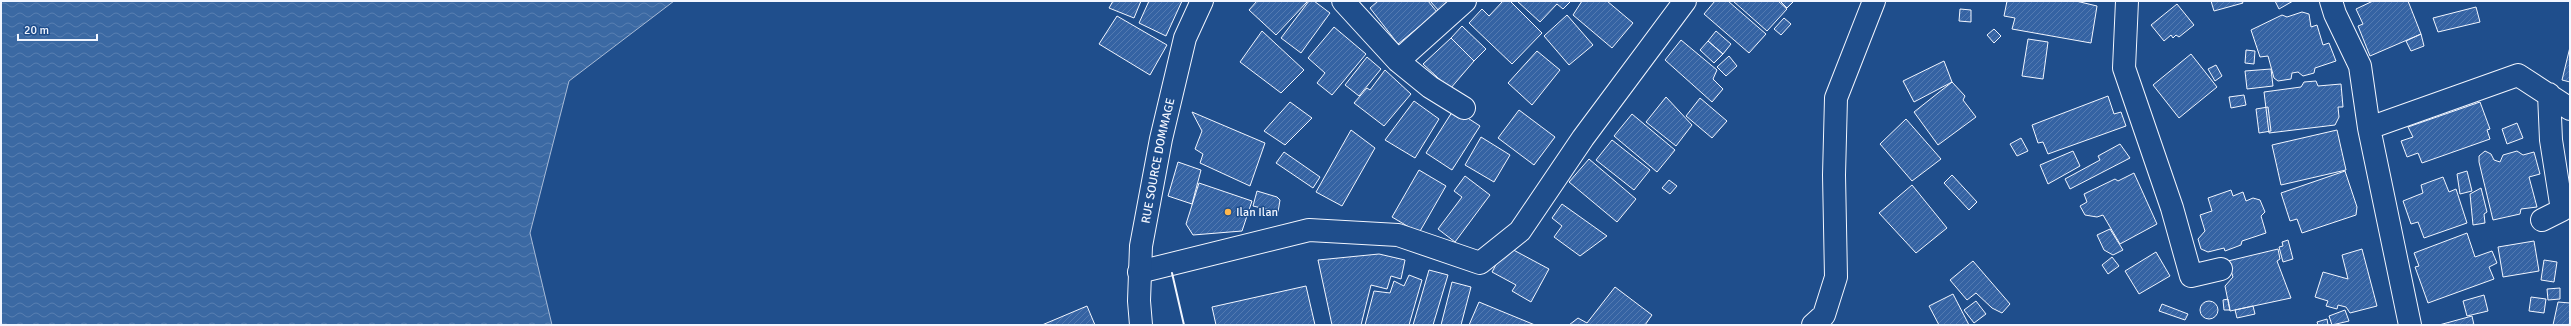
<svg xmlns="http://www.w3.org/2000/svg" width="2571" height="326" font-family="Signika,sans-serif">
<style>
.water{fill:url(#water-waves);stroke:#a8bbd7}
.building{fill:url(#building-hatch);stroke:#f2f6ff}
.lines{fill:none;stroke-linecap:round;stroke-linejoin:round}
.minor-casing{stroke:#f2f6ff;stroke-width:24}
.major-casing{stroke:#f2f6ff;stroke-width:24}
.minor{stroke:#1f4e8c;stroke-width:22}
.major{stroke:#1f4e8c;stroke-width:22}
.wall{stroke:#f2f6ff;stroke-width:2}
.poi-dot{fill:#ffb74d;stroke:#1f4e8c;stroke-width:1.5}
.labels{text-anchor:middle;stroke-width:3;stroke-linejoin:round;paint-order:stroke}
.street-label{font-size:12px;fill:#f2f6ff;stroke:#1f4e8c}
.poi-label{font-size:12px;fill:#f2f6ff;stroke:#1f4e8c;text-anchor:start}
</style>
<defs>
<pattern id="water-waves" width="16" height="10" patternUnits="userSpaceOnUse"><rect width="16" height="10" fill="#3b69a3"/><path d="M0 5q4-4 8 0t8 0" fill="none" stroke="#587fb1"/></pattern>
<pattern id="building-hatch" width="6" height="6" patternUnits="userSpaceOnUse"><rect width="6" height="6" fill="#3563a3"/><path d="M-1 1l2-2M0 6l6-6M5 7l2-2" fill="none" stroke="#537ab1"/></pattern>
</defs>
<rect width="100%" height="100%" fill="#1f4e8c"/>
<path class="water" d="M 1,1 L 674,1 L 569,81 L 530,233 L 552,325 L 1,325 Z"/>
<path class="building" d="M 1113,1 L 1141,1 L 1134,18 L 1109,8 Z
M 1149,1 L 1182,1 L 1166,36 L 1139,23 Z
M 1257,1 L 1306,1 L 1307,2 L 1276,35 L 1249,10 Z
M 1309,1 L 1314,1 L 1330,13 L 1301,53 L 1281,38 Z
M 1378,1 L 1428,1 L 1437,12 L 1398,44 L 1370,8 Z
M 1430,1 L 1451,1 L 1439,11 Z
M 1503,1 L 1510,1 L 1542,33 L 1512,64 L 1469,23 L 1482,9 L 1489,16 Z
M 1517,1 L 1571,1 L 1563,9 L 1557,4 L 1540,22 Z
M 1582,1 L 1607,1 L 1633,23 L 1612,48 L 1573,15 Z
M 1715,1 L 1728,1 L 1766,34 L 1749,53 L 1704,14 Z
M 1733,1 L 1778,1 L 1787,9 L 1767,31 Z
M 1780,1 L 1794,1 L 1787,8 Z
M 2007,1 L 2076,1 L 2097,6 L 2091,43 L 2012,29 L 2015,18 L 2004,16 Z
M 2211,1 L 2242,1 L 2243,3 L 2214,11 Z
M 2275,1 L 2293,1 L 2279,9 Z
M 2408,1 L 2421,34 L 2370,56 L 2358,26 L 2363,24 L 2356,9 L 2373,1 Z
M 2177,4 L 2194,25 L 2179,37 L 2176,35 L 2173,38 L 2171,35 L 2164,41 L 2151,25 Z
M 2476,7 L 2480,22 L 2438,32 L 2433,18 Z
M 1960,9 L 1971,10 L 1971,22 L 1959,21 Z
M 2302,12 L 2309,14 L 2311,27 L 2317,25 L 2323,45 L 2329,43 L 2336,61 L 2315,68 L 2314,73 L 2303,76 L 2298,72 L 2292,73 L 2291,79 L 2278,81 L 2274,78 L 2268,56 L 2260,57 L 2251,30 L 2282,15 L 2287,17 Z
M 1567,15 L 1593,45 L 1569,65 L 1544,36 Z
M 1117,16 L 1167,45 L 1150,75 L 1099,44 Z
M 1784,18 L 1791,24 L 1781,35 L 1774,29 Z
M 1462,26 L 1486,49 L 1474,61 L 1451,38 Z
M 1334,27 L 1366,54 L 1332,95 L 1317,83 L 1325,73 L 1308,58 Z
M 1994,29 L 2001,36 L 1994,43 L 1987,35 Z
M 1262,31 L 1304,70 L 1281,93 L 1240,62 Z
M 1716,31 L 1731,44 L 1723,54 L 1708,41 Z
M 2421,34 L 2424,46 L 2411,51 L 2406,41 Z
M 1451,38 L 1474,61 L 1450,89 L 1423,64 Z
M 2028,39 L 2048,42 L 2043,79 L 2022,76 Z
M 1681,40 L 1717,70 L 1713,79 L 1723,89 L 1712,102 L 1665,60 Z
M 1708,41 L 1723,54 L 1714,63 L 1700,50 Z
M 2570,47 L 2570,82 L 2562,80 Z
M 2246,50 L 2255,51 L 2254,64 L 2245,63 Z
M 1537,51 L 1560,70 L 1532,105 L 1508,83 Z
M 2191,54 L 2217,87 L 2179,118 L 2153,85 Z
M 1729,56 L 1737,66 L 1726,76 L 1717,67 Z
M 1367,57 L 1381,69 L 1359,96 L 1345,85 Z
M 1944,61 L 1952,82 L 1914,102 L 1903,81 Z
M 2216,65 L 2222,76 L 2215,81 L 2208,69 Z
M 2271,69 L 2273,86 L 2247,89 L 2245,71 Z
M 1385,70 L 1411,94 L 1384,126 L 1354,103 L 1367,88 L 1370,90 Z
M 2316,81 L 2318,86 L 2341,84 L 2343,107 L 2338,107 L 2339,117 L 2335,125 L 2269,133 L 2264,92 L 2301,87 L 2304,82 Z
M 1952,82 L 1965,96 L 1963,100 L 1976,117 L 1938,145 L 1914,112 Z
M 2244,95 L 2246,105 L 2231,108 L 2229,97 Z
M 2108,96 L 2114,114 L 2121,112 L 2126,126 L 2048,154 L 2043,142 L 2038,143 L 2032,125 Z
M 1666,97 L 1692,125 L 1676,146 L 1646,122 Z
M 1700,98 L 1727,121 L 1712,138 L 1686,116 Z
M 1414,101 L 1439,119 L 1415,158 L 1385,140 Z
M 1290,102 L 1312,118 L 1285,145 L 1264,131 Z
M 2480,102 L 2490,129 L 2487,130 L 2490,139 L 2422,163 L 2418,153 L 2407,157 L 2401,141 L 2413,137 L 2408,127 Z
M 2268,107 L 2271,131 L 2259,133 L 2256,109 Z
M 1454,109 L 1480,126 L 1452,170 L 1426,153 Z
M 1519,110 L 1555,137 L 1534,165 L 1498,138 Z
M 1192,112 L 1265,143 L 1250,186 L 1200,163 L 1203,154 L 1195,149 L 1202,131 Z
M 1632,114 L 1675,150 L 1657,172 L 1614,136 Z
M 1906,119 L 1941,159 L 1912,181 L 1880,144 Z
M 2517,123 L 2523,138 L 2507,144 L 2502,129 Z
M 1351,130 L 1375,148 L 1342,206 L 1316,192 Z
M 2337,130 L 2346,170 L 2281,185 L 2272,145 Z
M 1481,137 L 1510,155 L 1494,182 L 1465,165 Z
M 2021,138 L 2028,151 L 2017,156 L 2010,144 Z
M 1612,140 L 1650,170 L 1634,190 L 1596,160 Z
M 2120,144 L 2130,158 L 2070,189 L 2065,179 L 2100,160 L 2098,156 Z
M 2073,151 L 2080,166 L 2048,184 L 2040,165 Z
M 2485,151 L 2491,154 L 2494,160 L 2500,162 L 2503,155 L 2517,151 L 2523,155 L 2534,152 L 2540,174 L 2529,177 L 2537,207 L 2521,209 L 2520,214 L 2493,220 L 2479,162 L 2479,156 Z
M 1284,152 L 1320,177 L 1313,188 L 1276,163 Z
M 1589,159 L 1636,199 L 1617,222 L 1569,182 Z
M 1178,162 L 1201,170 L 1192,204 L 1168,196 Z
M 1419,170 L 1446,186 L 1419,233 L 1392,217 Z
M 2345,171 L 2357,207 L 2356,215 L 2302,233 L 2297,219 L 2290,221 L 2281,193 Z
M 2467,171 L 2472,191 L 2460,194 L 2457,174 Z
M 2134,173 L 2157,224 L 2120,244 L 2103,215 L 2097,217 L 2085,215 L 2080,206 L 2087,202 L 2084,194 L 2115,179 L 2118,181 Z
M 1952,175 L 1977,202 L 1969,210 L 1944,183 Z
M 1465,176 L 1490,195 L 1455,242 L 1438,229 L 1462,197 L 1454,191 Z
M 2443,177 L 2449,192 L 2456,189 L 2467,223 L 2424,238 L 2418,222 L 2411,224 L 2403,201 L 2423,193 L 2421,185 Z
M 1669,180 L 1677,186 L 1670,194 L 1662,188 Z
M 1199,183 L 1252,201 L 1242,231 L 1193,235 L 1186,224 Z
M 1912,185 L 1947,228 L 1916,253 L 1879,213 Z
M 2481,188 L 2487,212 L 2484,214 L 2485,223 L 2473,225 L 2470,194 Z
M 2231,190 L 2233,196 L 2243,192 L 2246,201 L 2253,198 L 2260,200 L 2265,212 L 2261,216 L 2266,233 L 2242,241 L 2241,245 L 2225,251 L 2224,248 L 2208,252 L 2201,249 L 2198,239 L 2205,231 L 2200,215 L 2212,211 L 2208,198 Z
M 1257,191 L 1277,197 L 1280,200 L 1278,212 L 1253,206 Z
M 1562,204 L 1607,236 L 1580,256 L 1554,237 L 1562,226 L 1552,218 Z
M 2110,229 L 2123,250 L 2113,255 L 2104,250 L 2097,235 Z
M 2467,233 L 2475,257 L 2492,251 L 2497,263 L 2489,267 L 2494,279 L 2428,303 L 2415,267 L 2419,266 L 2414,253 Z
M 2288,240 L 2293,259 L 2283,262 L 2279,247 L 2283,246 L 2282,242 Z
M 2534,241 L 2539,271 L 2503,277 L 2498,247 Z
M 1506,246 L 1549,269 L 1531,302 L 1512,291 L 1516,285 L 1492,272 Z
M 2278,249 L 2280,259 L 2277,261 L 2291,298 L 2230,311 L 2225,286 L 2233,277 L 2228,261 Z
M 2362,249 L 2377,306 L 2350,313 L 2346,307 L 2338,305 L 2337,309 L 2326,306 L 2328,301 L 2315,297 L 2323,272 L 2348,279 L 2342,255 Z
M 2156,252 L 2170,276 L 2139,294 L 2125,271 Z
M 1379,254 L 1405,260 L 1401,279 L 1391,276 L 1387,289 L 1371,285 L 1361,325 L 1332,325 L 1318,260 Z
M 2112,257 L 2119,266 L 2108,274 L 2102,265 Z
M 2544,260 L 2557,262 L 2554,282 L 2541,280 Z
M 1973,261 L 2010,304 L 2002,313 L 1992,308 L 1976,293 L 1967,300 L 1950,280 Z
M 1429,270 L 1448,275 L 1433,325 L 1413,325 Z
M 1409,275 L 1422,280 L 1409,325 L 1365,325 L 1374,291 L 1390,293 L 1394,281 L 1404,286 Z
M 1452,282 L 1471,287 L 1461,325 L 1441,325 Z
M 1306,286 L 1315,325 L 1216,325 L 1212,307 Z
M 1615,287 L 1652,315 L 1645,325 L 1569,325 L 1578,318 L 1587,323 Z
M 2560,288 L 2560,299 L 2548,300 L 2547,289 Z
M 1953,294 L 1969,325 L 1939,325 L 1929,306 Z
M 2484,295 L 2488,311 L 2467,316 L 2463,301 Z
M 2531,297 L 2546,299 L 2544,313 L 2529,311 Z
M 2228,299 L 2230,310 L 2224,310 L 2223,300 Z
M 1976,301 L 1986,314 L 1974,323 L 1964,310 Z
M2200 310a9 9 0 1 1 18 0a9 9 0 1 1-18 0Z
M 1479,302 L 1535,325 L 1469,325 Z
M 2558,302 L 2570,303 L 2570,325 L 2553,325 Z
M 2162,304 L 2188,314 L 2185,320 L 2159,311 Z
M 1087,306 L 1095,325 L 1042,325 Z
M 2253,306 L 2255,314 L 2237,318 L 2235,310 Z
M 2345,310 L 2349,321 L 2332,325 L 2329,316 Z
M 2472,316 L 2474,325 L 2439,325 Z
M 2327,319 L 2328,325 L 2318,325 L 2317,322 Z"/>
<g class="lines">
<defs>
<path id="minor" d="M 1343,1 L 1398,61 L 1430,87 L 1464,108
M 2127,1 L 2124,68 L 2172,208 L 2191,276 L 2221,269
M 2331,1 L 2335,14 L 2360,66 L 2369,128 L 2410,325
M 1398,61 L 1465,1
M 2369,128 L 2518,75 L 2570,109
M 2542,220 L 2562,210 L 2551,140 L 2549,94
M 1139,272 L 1309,230 L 1398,235 L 1480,263 L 1520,231 L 1583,138 L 1685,1
M 1813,325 L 1824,315 L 1836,277 L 1834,175 L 1836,98 L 1874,1"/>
<g id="major">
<path id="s1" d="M 1141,325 L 1139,301 L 1141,246 L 1161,139 L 1185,38 L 1202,1"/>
</g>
</defs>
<use href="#minor" class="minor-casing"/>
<use href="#major" class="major-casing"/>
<use href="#minor" class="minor"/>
<use href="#major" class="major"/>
<path class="wall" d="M 1172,273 L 1184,325"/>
</g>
<circle class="poi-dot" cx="1228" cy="212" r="4"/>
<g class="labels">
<g class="street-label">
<text dy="4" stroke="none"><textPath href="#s1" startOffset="166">RUE SOURCE DOMMAGE</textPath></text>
</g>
<g class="poi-label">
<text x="1236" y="216">Ilan Ilan</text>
</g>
</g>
<rect width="2571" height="326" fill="none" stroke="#f2f6ff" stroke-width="4"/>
<path d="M18 34v6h79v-6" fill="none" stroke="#f2f6ff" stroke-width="2"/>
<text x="24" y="34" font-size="12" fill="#f2f6ff" stroke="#1f4e8c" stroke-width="3" paint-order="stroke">20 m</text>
</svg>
